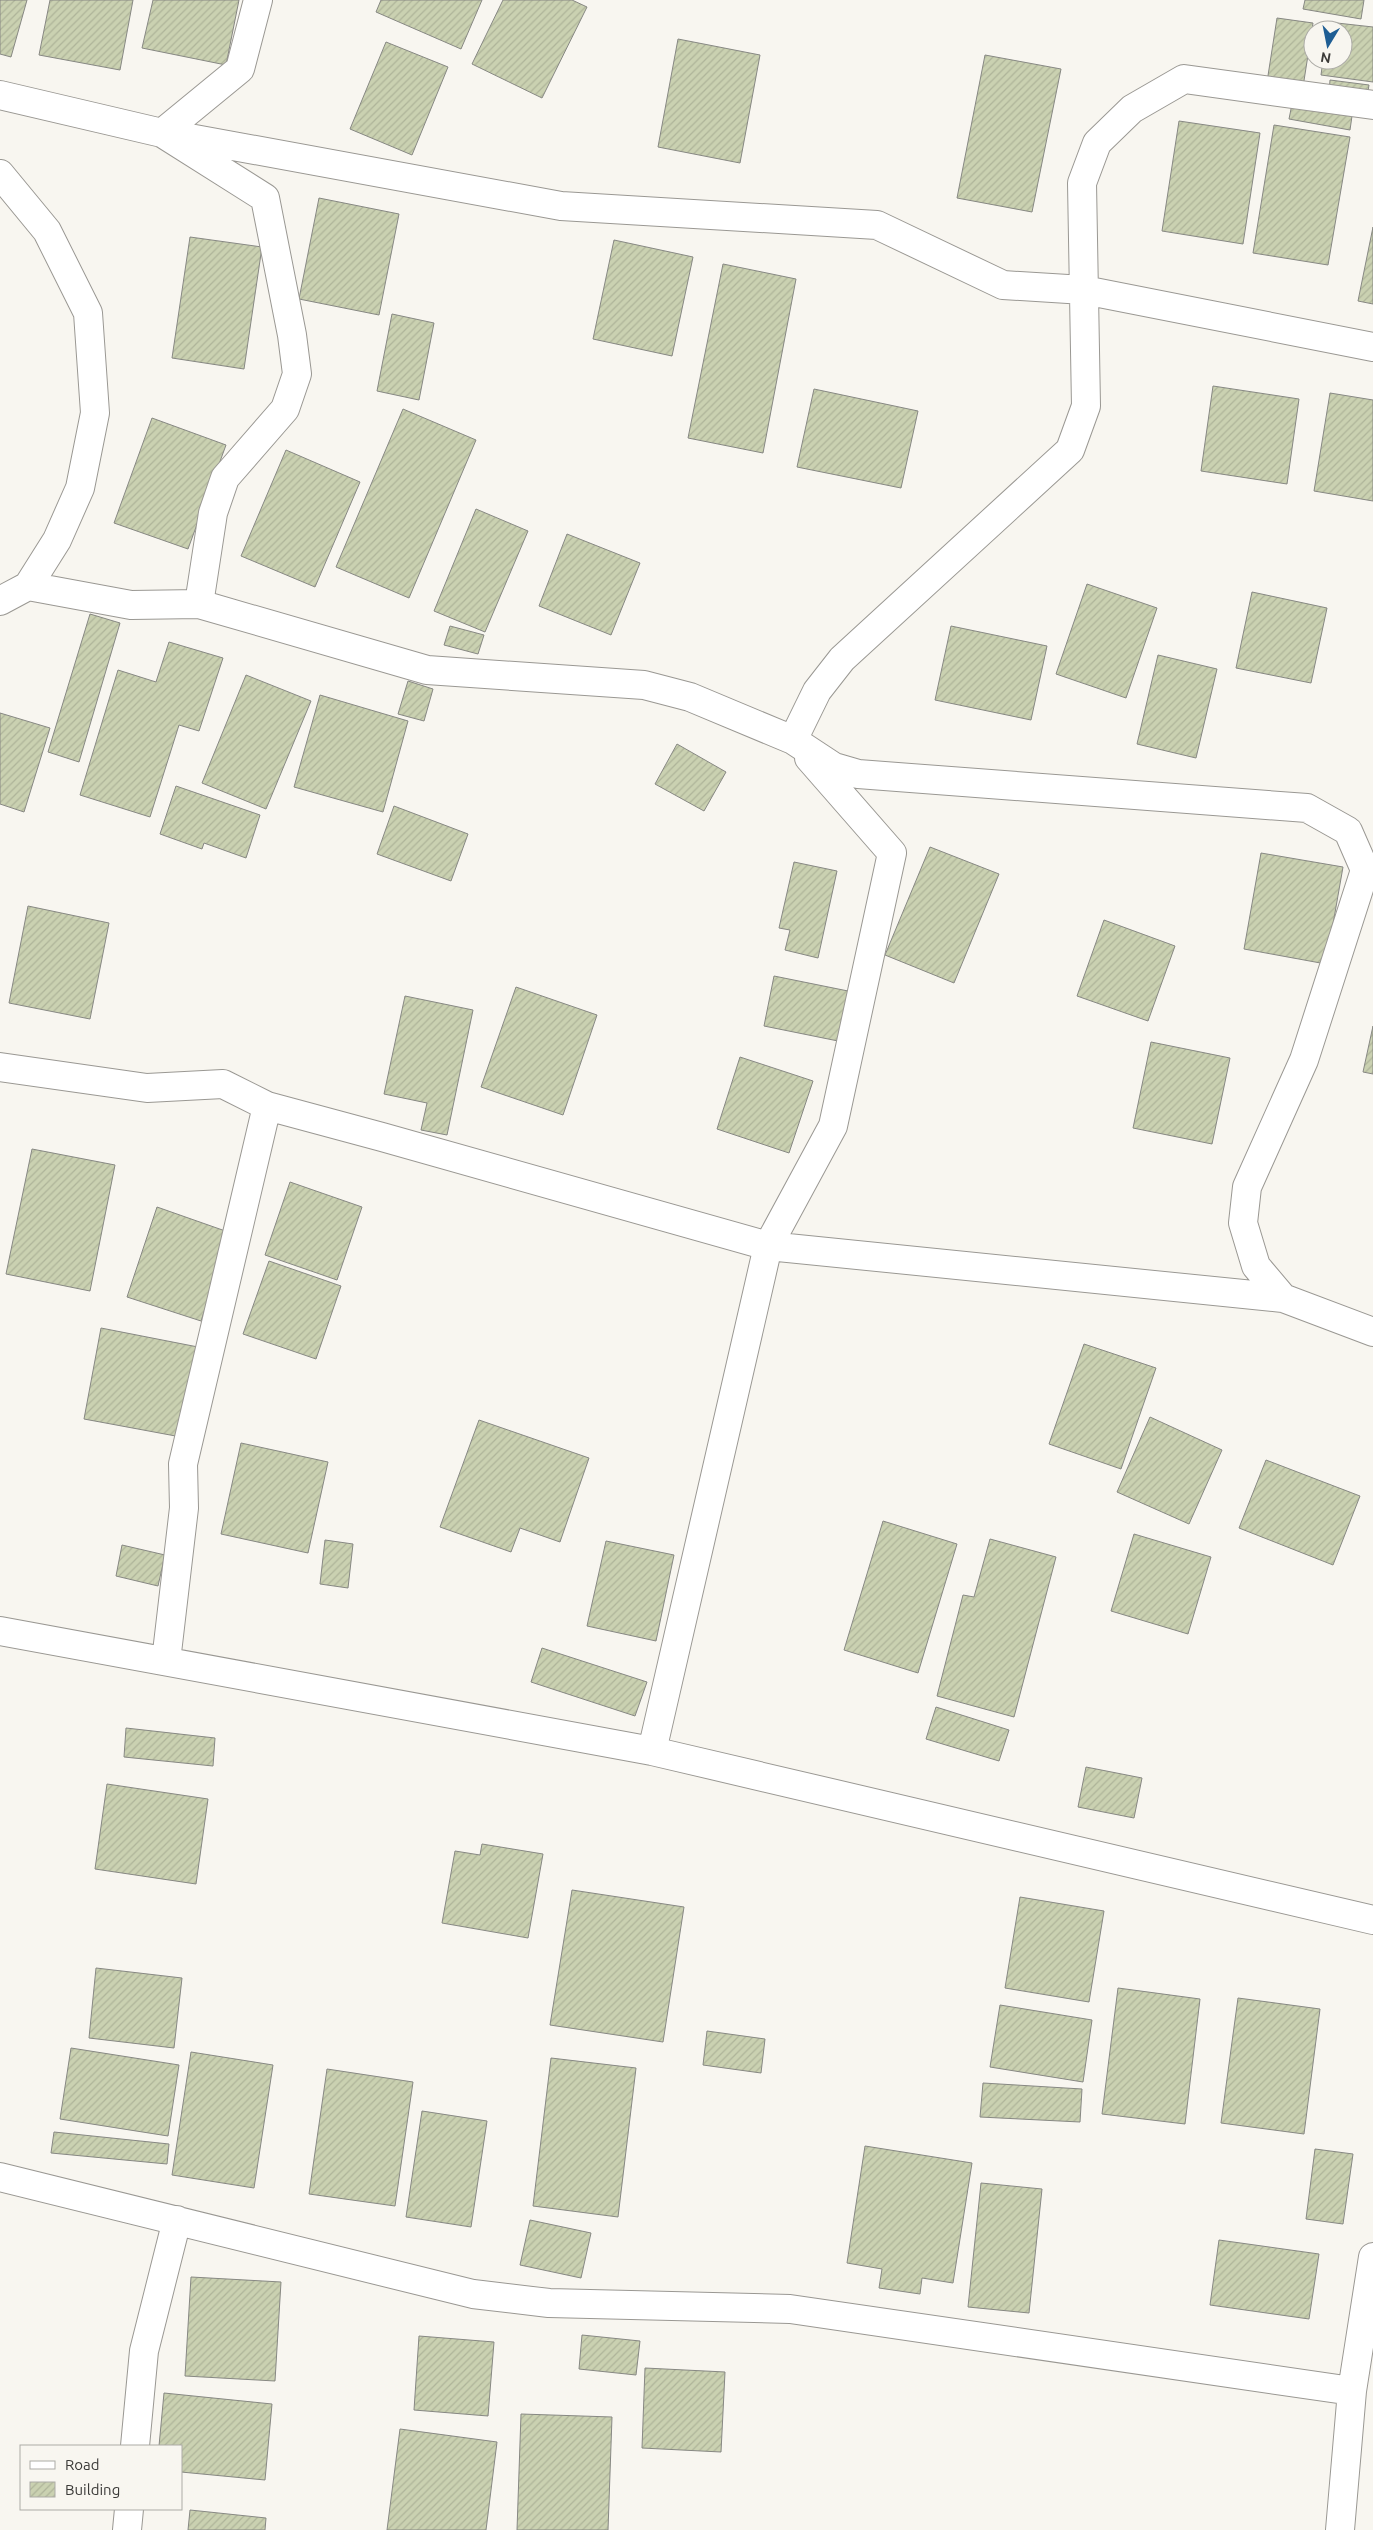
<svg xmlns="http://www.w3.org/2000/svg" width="1373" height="2530" font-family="Ubuntu,sans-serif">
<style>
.building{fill:url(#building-hatch);stroke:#878883}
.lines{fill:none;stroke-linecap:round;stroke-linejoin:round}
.minor-casing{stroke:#9a9893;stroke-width:30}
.minor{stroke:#fff;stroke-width:28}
</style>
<defs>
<pattern id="building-hatch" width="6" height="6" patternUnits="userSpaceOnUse" patternTransform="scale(1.25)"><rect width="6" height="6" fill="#cad1b1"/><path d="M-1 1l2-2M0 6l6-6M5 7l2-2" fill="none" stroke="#aeb499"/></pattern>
</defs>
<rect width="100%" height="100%" fill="#f8f6f0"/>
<path class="building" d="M 0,0 L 27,0 L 11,57 L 0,54 Z
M 50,0 L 133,0 L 120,70 L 39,55 Z
M 153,0 L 239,0 L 226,65 L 142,48 Z
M 381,0 L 482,0 L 461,49 L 376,12 Z
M 503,0 L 572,0 L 587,7 L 542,98 L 472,64 Z
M 1305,0 L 1364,0 L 1361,19 L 1303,9 Z
M 1277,18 L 1313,23 L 1303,87 L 1267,82 Z
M 1328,22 L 1373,27 L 1373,82 L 1321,75 L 1323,60 L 1343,60 L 1343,30 L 1327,30 Z
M 678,39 L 760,55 L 740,163 L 658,147 Z
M 386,42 L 448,67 L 412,155 L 350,129 Z
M 985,55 L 1061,69 L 1032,212 L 957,198 Z
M 1330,80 L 1369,85 L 1367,97 L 1329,93 Z
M 1293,99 L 1353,109 L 1350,130 L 1289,119 Z
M 1179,121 L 1260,133 L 1243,244 L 1162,231 Z
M 1274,125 L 1350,137 L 1328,265 L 1253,253 Z
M 319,198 L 399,214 L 379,315 L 299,299 Z
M 1373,227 L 1373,304 L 1358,301 Z
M 190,237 L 262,247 L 244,369 L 172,358 Z
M 614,240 L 693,257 L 672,356 L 593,339 Z
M 723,264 L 796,279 L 763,453 L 688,438 Z
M 392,314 L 434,323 L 419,400 L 377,391 Z
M 1213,386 L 1299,399 L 1287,484 L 1201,471 Z
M 814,389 L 918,411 L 901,488 L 797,467 Z
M 1330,393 L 1373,400 L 1373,501 L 1314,491 Z
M 403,409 L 476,440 L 409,598 L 336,567 Z
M 152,418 L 226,445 L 188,549 L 114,523 Z
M 286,450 L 360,482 L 315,587 L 241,556 Z
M 476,509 L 528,531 L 485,632 L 434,611 Z
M 567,534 L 640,563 L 611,635 L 539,606 Z
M 1087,584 L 1157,608 L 1126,698 L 1056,674 Z
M 1252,592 L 1327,608 L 1311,683 L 1236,668 Z
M 90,614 L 120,623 L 79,762 L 48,752 Z
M 450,626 L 484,635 L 478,654 L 444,645 Z
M 951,626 L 1047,646 L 1031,720 L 935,700 Z
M 169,642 L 223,658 L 199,731 L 179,725 L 150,817 L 80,795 L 118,670 L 156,682 Z
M 1158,655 L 1217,669 L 1196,758 L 1137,744 Z
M 246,675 L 311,701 L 266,809 L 202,783 Z
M 408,681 L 433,689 L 424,721 L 398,714 Z
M 320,695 L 408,721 L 383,812 L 294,787 Z
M 0,713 L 50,728 L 24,812 L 0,804 Z
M 677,744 L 726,772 L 704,811 L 655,784 Z
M 176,786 L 260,815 L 246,858 L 204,843 L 202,849 L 160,834 Z
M 394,806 L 468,834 L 451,881 L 377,854 Z
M 930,847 L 999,874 L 954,983 L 885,955 Z
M 1261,853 L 1343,867 L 1326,964 L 1244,949 Z
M 794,862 L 837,871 L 818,958 L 785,950 L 790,930 L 779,928 Z
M 28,906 L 109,923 L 90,1019 L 9,1003 Z
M 1104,920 L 1175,946 L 1148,1021 L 1077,996 Z
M 774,976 L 853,992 L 843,1042 L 764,1026 Z
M 516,987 L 597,1015 L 563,1115 L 481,1087 Z
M 405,996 L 473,1010 L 447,1135 L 421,1130 L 427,1103 L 384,1094 Z
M 1373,1026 L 1373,1074 L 1363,1072 Z
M 1151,1042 L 1230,1058 L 1212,1144 L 1133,1128 Z
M 740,1057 L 813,1081 L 789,1153 L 717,1129 Z
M 32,1149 L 115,1165 L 90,1291 L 6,1274 Z
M 290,1182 L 362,1207 L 337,1280 L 265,1255 Z
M 157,1207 L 231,1233 L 201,1321 L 127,1297 Z
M 269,1261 L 341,1286 L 316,1359 L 243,1334 Z
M 101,1328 L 198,1347 L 181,1437 L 84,1419 Z
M 1084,1344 L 1156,1368 L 1121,1469 L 1049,1444 Z
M 1150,1417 L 1222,1450 L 1189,1524 L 1117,1492 Z
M 479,1420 L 589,1458 L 560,1542 L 520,1528 L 511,1552 L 440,1527 Z
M 241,1443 L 328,1462 L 308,1553 L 221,1534 Z
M 1266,1460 L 1360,1496 L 1333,1565 L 1239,1528 Z
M 883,1521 L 957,1544 L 918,1673 L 844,1650 Z
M 1134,1534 L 1211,1557 L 1188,1634 L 1111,1611 Z
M 990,1539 L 1056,1557 L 1014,1717 L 937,1696 L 963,1595 L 974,1597 Z
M 325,1540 L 353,1544 L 348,1588 L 320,1584 Z
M 606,1541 L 674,1555 L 656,1641 L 587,1626 Z
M 122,1545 L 165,1555 L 158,1586 L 116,1576 Z
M 542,1648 L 647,1682 L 635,1716 L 531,1682 Z
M 936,1707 L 1009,1730 L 999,1761 L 926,1739 Z
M 126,1728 L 215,1738 L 213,1766 L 124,1757 Z
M 1086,1767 L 1142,1778 L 1134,1818 L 1078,1807 Z
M 107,1784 L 208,1799 L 196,1884 L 95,1869 Z
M 482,1844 L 543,1854 L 528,1938 L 442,1923 L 455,1851 L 480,1855 Z
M 572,1890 L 684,1907 L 663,2042 L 550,2025 Z
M 1020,1897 L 1104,1911 L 1089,2002 L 1005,1988 Z
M 96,1968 L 182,1978 L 174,2048 L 89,2038 Z
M 1118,1988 L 1200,1999 L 1185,2124 L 1102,2114 Z
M 1238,1998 L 1320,2009 L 1304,2134 L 1221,2123 Z
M 1000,2005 L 1092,2020 L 1083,2082 L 990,2067 Z
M 707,2031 L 765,2039 L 761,2073 L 703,2065 Z
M 71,2048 L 179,2065 L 168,2136 L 60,2119 Z
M 191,2052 L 273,2065 L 254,2188 L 172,2175 Z
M 551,2058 L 636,2068 L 618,2217 L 533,2206 Z
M 327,2069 L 413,2082 L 395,2206 L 309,2194 Z
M 983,2083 L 1082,2089 L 1080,2122 L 980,2117 Z
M 422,2111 L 487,2121 L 471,2227 L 406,2217 Z
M 54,2132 L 169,2144 L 167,2164 L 51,2153 Z
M 865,2146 L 972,2163 L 953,2283 L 922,2278 L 920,2294 L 879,2288 L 882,2269 L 847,2263 Z
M 1315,2149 L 1353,2154 L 1343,2224 L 1306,2219 Z
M 981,2183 L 1042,2189 L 1029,2313 L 968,2307 Z
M 530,2220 L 591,2233 L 581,2278 L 520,2265 Z
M 1219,2240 L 1319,2254 L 1309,2319 L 1210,2305 Z
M 191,2277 L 281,2282 L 275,2381 L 185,2376 Z
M 582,2335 L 640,2341 L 636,2375 L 579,2369 Z
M 419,2336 L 494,2342 L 488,2416 L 414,2410 Z
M 645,2368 L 725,2372 L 721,2452 L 642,2448 Z
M 164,2393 L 272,2404 L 265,2480 L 181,2472 L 181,2446 L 159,2446 Z
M 521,2414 L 612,2417 L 608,2530 L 517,2530 Z
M 400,2429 L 497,2442 L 486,2530 L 387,2530 Z
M 190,2510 L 266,2518 L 265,2530 L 188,2530 Z"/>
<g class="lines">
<defs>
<path id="minor" d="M 0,95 L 162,133 L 561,206 L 877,225 L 1003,285 L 1084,290 L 1373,347
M 0,174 L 47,231 L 88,313 L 95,413 L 80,488 L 57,540 L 28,586 L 0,601
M 28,586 L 131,605 L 199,604 L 427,670 L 644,685 L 690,697 L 793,740 L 834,767 L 858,774 L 1307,808 L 1348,831 L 1365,870 L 1373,871
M 199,604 L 213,513 L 225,478 L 285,409 L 297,374 L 292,335 L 265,198 L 162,133 L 240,69 L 258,0
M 793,740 L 817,691 L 842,659 L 1070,450 L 1086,406 L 1082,183 L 1097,143 L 1132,109 L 1184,79 L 1373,105
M 1365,870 L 1304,1060 L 1247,1187 L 1243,1223 L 1256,1266 L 1283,1298 L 1373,1332
M 0,1067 L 147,1088 L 223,1084 L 267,1106 L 382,1137 L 768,1246 L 1283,1298
M 0,1631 L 652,1751 L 1373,1920
M 166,1661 L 184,1508 L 183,1464 L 267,1106
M 652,1751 L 768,1246 L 833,1126 L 892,853 L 809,758
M 0,2177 L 473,2294 L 549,2303 L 790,2309 L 1352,2391
M 135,2446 L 144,2351 L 177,2220
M 127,2530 L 129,2509
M 1340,2530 L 1352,2391 L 1373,2257"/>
</defs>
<use href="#minor" class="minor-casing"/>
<use href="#minor" class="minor"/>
</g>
<rect x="20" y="2445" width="162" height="65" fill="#f8f6f0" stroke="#acaba6"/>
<rect x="30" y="2461" width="25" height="8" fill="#ffffff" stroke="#acaba6"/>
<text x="65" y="2470" font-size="15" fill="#3b3a38">Road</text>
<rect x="30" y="2482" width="25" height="15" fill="url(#building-hatch)" stroke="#acaba6"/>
<text x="65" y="2495" font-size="15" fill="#3b3a38">Building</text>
<g transform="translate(1328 45) rotate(190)"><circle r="24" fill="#f8f6f0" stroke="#acaba6"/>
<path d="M0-4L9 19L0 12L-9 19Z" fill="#1f5e94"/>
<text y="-8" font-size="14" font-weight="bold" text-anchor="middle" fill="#3b3a38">N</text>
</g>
</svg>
